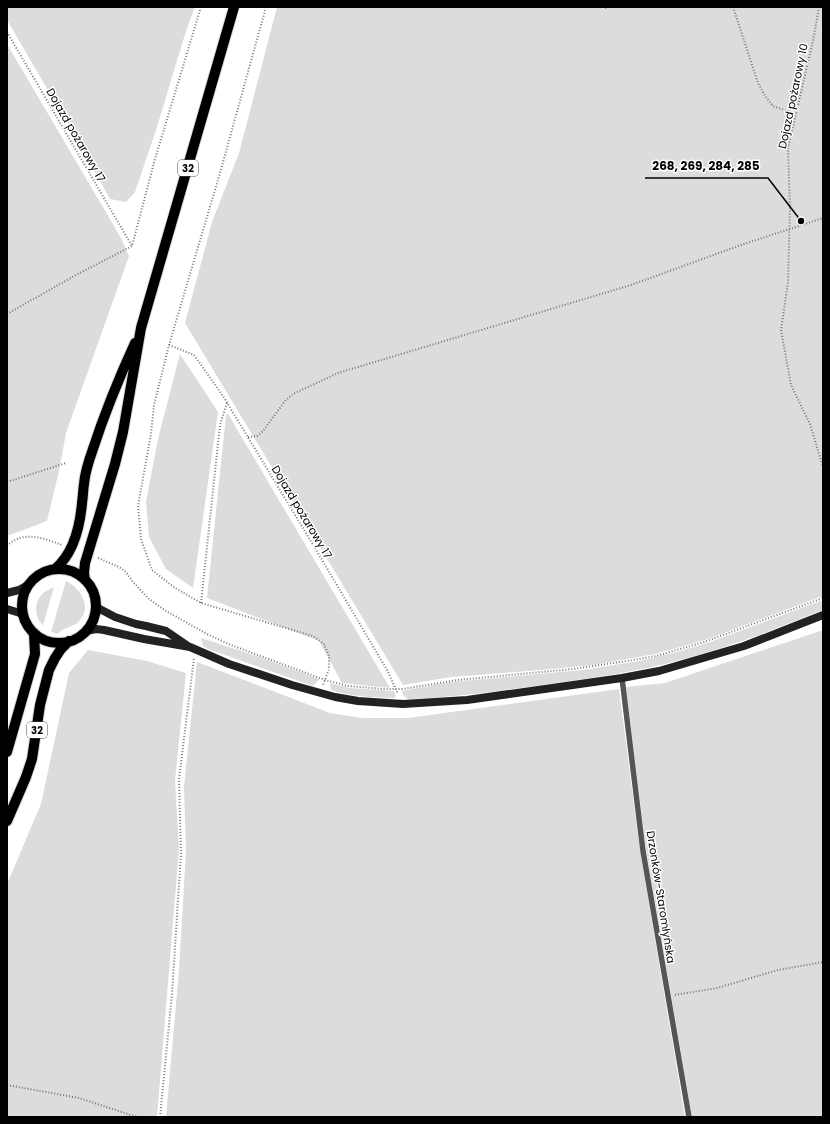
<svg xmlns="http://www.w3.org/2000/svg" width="830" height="1124" font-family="Poppins,sans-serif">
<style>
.green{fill:#dcdcdc}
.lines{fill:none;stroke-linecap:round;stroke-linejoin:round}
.primary-casing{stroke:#dbdbdb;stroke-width:12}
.path{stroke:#777;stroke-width:2;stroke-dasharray:1 2;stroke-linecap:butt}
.service{stroke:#555;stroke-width:5.5}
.secondary{stroke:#222;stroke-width:8}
.primary{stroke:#000;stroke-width:10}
.labels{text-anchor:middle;stroke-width:3;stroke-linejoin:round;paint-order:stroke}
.shield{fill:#fff;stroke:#4c4c4c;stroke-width:1}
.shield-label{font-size:10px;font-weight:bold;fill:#000}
.street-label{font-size:11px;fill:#000;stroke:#fff}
.leader{fill:none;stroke:#000;stroke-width:1.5}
.callout-dot{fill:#000;stroke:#fff;stroke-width:1.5}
.callout-label{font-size:12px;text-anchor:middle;font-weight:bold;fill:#000;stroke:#fff;stroke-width:3;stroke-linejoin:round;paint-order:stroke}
</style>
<rect width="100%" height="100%" fill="#fff"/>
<path class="green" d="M 7,7 L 195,7 L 186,31 L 156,130 L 135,192 L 126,202 L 110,199 L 83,150 L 7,20 Z
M 277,7 L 823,7 L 823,596 L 705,640 L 655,654 L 593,665 L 541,670 L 451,677 L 403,685 L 185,323 L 212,222 L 239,153 Z
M 7,44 L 121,238 L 129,256 L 66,433 L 59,471 L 47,521 L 7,536 Z
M 180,354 L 218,412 L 193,588 L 166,569 L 149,537 L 146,502 L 158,439 Z
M 228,414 L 390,688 L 342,683 L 319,641 L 207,598 L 226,415 Z
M 66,581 C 81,588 94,609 77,623 C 71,628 63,627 58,634 L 51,632 Z
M 54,587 L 43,625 C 34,617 34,603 42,594 C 45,591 50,589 54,587 Z
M 823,600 L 823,610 C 776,629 729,647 680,660 C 640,671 597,677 556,683 C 507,690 458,697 408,699 L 403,695 L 402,691 L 449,682 L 582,670 L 639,661 L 677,652 L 710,642 Z
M 823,630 L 823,1117 L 692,1117 L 646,849 L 626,687 L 665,683 Z
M 201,638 L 257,656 L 319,679 L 317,682 L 313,686 L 208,649 L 203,646 Z
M 88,650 L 147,661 L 186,673 L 175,781 L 179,849 L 157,1117 L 7,1117 L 7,884 L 41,804 L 69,673 Z
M 197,662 L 330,713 L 362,718 L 408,718 L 619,689 L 640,850 L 685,1117 L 166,1117 L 179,970 L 186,852 L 184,786 Z
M 330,683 L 350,688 L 394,691 L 396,695 L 395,698 L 393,698 C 372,697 351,697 331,690 Z"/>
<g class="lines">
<defs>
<path id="primary" d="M 55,569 C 73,554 80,526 82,503 C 83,497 83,490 84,484 C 85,472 89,460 93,449 C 105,412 119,378 135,343
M22 606a37 37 0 1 1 74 0a37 37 0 1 1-74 0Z
M 85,580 L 84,573 L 85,563 L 115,464 L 123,432 L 141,328 L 234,7
M 7,752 L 35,654 L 34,633
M 7,821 L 26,777 L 32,759 L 40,705 L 49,670 L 55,658 L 61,649 L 69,641"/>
</defs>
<use href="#primary" class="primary-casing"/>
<path class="path" d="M 266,7 L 220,173 L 169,345 L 154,405 L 151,434 L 138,506 L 141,539 L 152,570 L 175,588 L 201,603 L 313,636 L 324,644 L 329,656 L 329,669 L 323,685
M 733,7 L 758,83 L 765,96 L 773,106 L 796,114
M 819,7 L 813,41 L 788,148 L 790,209 L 788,282 L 781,330 L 791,385 L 810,424 L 823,467
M 605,8 L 608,7
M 7,32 L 132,246
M 7,314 L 76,275 L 132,246 L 155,159 L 201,7
M 169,345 L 194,355 L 223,396 L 315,548 L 387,670 L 398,694
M 248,437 L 257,436 L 263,431 L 285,401 L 293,394 L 338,373 L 631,285 L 741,245 L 823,218
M 7,482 L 66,463
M 7,546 C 23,530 43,538 62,545
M 98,558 L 119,567 L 126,572 L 133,582 L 149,599 L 166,611 L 207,634 L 231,645 L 325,680 L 348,686 L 383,689 L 403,689 L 457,680 L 573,669 L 627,661 L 656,656 L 704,642 L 823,598
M 201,603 L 220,425 L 227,403
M 675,995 L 717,988 L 778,970 L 823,962
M 7,1085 L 79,1098 L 137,1117
M 160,1117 L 172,994 L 181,853 L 179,779 L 194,658"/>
<path class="service" d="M 622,678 L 643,851 L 689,1117"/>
<path class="secondary" d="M 7,593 L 19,590 L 28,585
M 96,607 L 115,617 L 136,624 L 146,626 L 166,631 L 188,646
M 7,609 L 23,614
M 86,631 L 96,629 L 104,630 L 144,639 L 190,647 L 229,664 L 292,685 L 335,697 L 358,701 L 403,704 L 467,700 L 622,678 L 659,671 L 744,646 L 823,615"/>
<use href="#primary" class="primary"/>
</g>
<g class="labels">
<g class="shield">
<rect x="178" y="160" width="20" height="16" rx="3"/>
<rect x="27" y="722" width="20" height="16" rx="3"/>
</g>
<g class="shield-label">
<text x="188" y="172">32</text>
<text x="37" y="734">32</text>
</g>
<g class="street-label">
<text transform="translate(793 96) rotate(-78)" y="4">Dojazd pożarowy 10</text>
<text transform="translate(76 135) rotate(60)" y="4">Dojazd pożarowy 17</text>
<text transform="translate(302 512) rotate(59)" y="4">Dojazd pożarowy 17</text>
<text transform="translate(661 897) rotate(81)" y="4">Drzonków-Staromłyńska</text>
</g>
</g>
<path class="leader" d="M801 221L768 178H645"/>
<circle class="callout-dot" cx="801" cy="221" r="4"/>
<g class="callout-label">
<text x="706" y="170">268, 269, 284, 285</text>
</g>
<rect width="830" height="1124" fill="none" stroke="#000000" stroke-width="16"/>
</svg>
